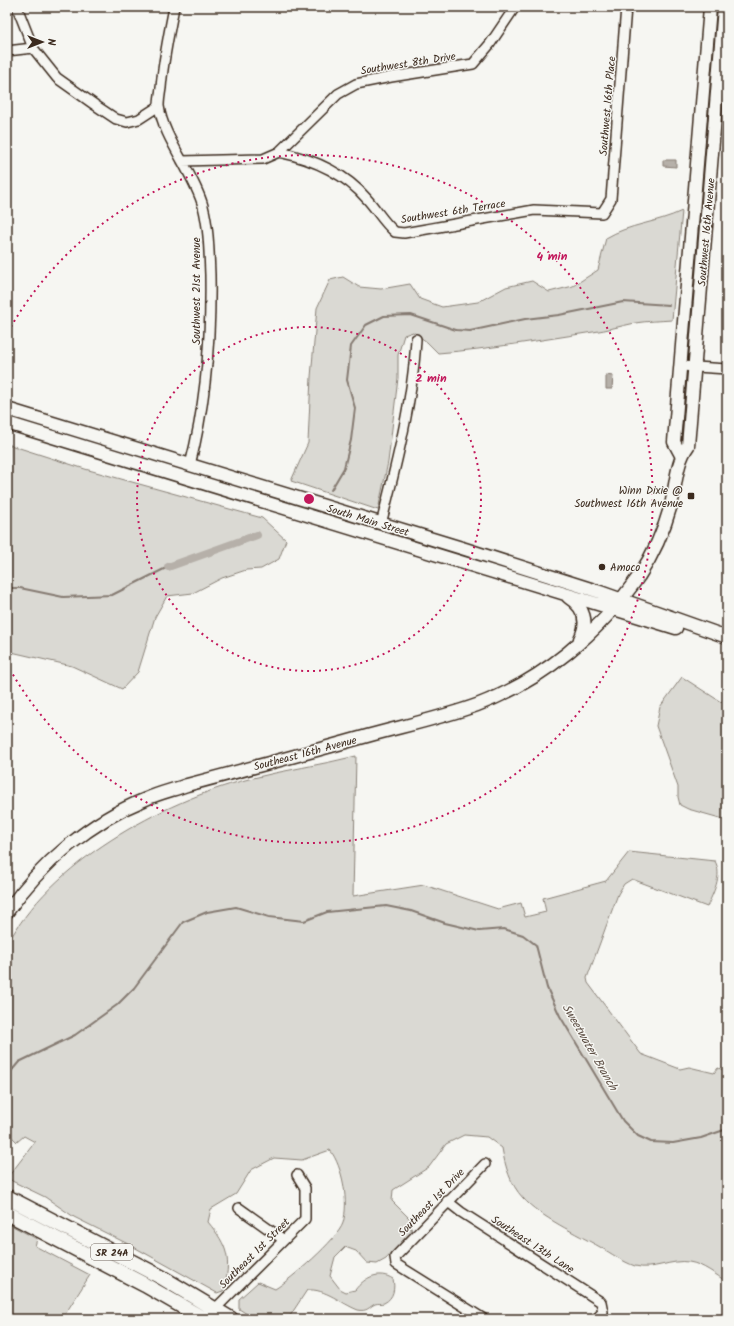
<svg xmlns="http://www.w3.org/2000/svg" width="734" height="1326" font-family="Kalam,sans-serif">
<style>
.green{fill:#dad9d3;stroke:#8a8278}
.water{fill:#b6b0a9;stroke:#857a71}
.lines{fill:none;stroke-linecap:round;stroke-linejoin:round}
.stream{stroke:#857a71;stroke-width:2}
.canal{stroke:#b6b0a9;stroke-width:8}
.minor-casing{stroke:#3b2a1e;stroke-width:12}
.major-casing{stroke:#3b2a1e;stroke-width:15}
.highway-casing{stroke:#3b2a1e;stroke-width:17}
.minor{stroke:#f6f6f2;stroke-width:9}
.major{stroke:#f6f6f2;stroke-width:12}
.highway{stroke:#f6f6f2;stroke-width:14}
.ring{fill:none;stroke:#c2185b;stroke-width:2;stroke-dasharray:2 4}
.poi-dot{fill:#3b2a1e;stroke:#f6f6f2;stroke-width:1.5}
.labels{text-anchor:middle;stroke-width:3;stroke-linejoin:round;paint-order:stroke}
.shield{fill:#f6f6f2;stroke:#73675e;stroke-width:1}
.shield-label{font-size:10px;font-weight:bold;fill:#3b2a1e}
.street-label{font-size:11px;fill:#3b2a1e;stroke:#f6f6f2}
.poi-label{font-size:11px;fill:#3b2a1e;stroke:#f6f6f2;text-anchor:end}
.water-label{font-size:12px;font-style:italic;fill:#605248;stroke:#f6f6f2}
.centre{fill:#c2185b;stroke:#f6f6f2;stroke-width:2}
.ring-label{font-size:12px;text-anchor:middle;font-weight:bold;fill:#c2185b;stroke:#f6f6f2;stroke-width:3;stroke-linejoin:round;paint-order:stroke}
</style>
<rect width="100%" height="100%" fill="#f6f6f2"/>
<filter id="ink" filterUnits="userSpaceOnUse"><feTurbulence type="fractalNoise" baseFrequency=".025" numOctaves="2"/><feDisplacementMap in="SourceGraphic" scale="8" xChannelSelector="R" yChannelSelector="G"/><feConvolveMatrix kernelMatrix="1 2 1 2 8 2 1 2 1" color-interpolation-filters="sRGB"/></filter>
<g filter="url(#ink)">
<path class="green" d="M 682,211 L 672,320 C 660,321 647,321 635,323 C 621,326 607,330 593,332 C 541,340 490,349 438,353 L 427,342 L 413,332 L 404,335 L 398,355 L 398,378 L 388,462 L 378,510 L 291,481 L 308,443 L 311,377 L 317,308 L 330,280 L 343,277 L 359,287 L 381,289 L 410,284 L 420,299 L 442,307 L 478,302 L 506,287 L 532,281 L 549,292 L 573,286 L 598,270 L 606,238 C 629,224 657,223 682,211 Z
M 7,444 L 85,469 L 262,518 L 286,540 L 279,559 L 261,569 L 246,570 L 222,578 L 193,593 L 167,596 L 155,617 L 138,672 L 122,689 L 72,666 L 7,651 Z
M 682,677 L 721,702 L 727,696 L 727,820 L 688,809 L 680,805 L 678,797 L 678,787 L 656,726 L 660,707 Z
M 356,756 L 353,896 L 424,885 L 498,909 L 521,903 L 525,917 L 546,912 L 543,898 L 606,881 L 629,852 L 715,861 C 723,876 713,893 707,907 L 632,879 L 624,884 L 618,894 L 587,978 L 588,983 L 641,1054 L 680,1069 L 689,1067 L 714,1073 L 718,1068 L 727,1071 L 727,1282 C 716,1275 703,1264 689,1262 C 671,1259 653,1271 635,1266 C 623,1262 611,1253 600,1247 C 577,1234 540,1217 523,1198 C 510,1184 505,1166 502,1148 L 487,1137 L 464,1135 L 446,1144 L 429,1167 L 393,1190 L 392,1201 L 412,1221 L 411,1232 L 386,1259 L 377,1264 L 367,1263 L 356,1251 L 345,1247 L 335,1257 L 330,1276 L 340,1289 L 346,1292 L 355,1290 C 365,1277 379,1270 393,1279 C 395,1288 394,1298 384,1303 C 381,1304 378,1303 375,1304 C 369,1307 367,1312 358,1310 C 342,1304 325,1288 307,1290 L 288,1319 L 255,1319 L 239,1309 L 239,1299 L 258,1282 L 275,1289 C 290,1280 338,1239 343,1223 C 349,1202 343,1167 330,1150 L 302,1160 L 274,1158 L 251,1170 L 236,1194 L 211,1209 L 208,1222 C 228,1246 232,1260 223,1291 L 217,1293 L 132,1246 L 74,1217 L 45,1197 L 12,1181 L 8,1177 L 35,1142 L 24,1136 L 17,1142 L 11,1136 L 10,1129 L 7,1131 L 7,945 C 49,864 162,801 249,779 C 284,770 321,765 356,756 Z
M 7,1223 L 37,1239 L 35,1246 L 90,1275 L 62,1319 L 7,1319 Z"/>
<path class="water" d="M 267,7 L 316,7 L 309,9 Z
M 663,160 L 676,160 L 676,167 L 663,166 Z
M 606,375 L 613,376 L 612,389 L 606,389 Z"/>
<g class="lines">
<path class="stream" d="M 331,490 L 344,468 L 351,440 L 355,408 L 347,380 L 351,346 L 366,325 L 384,316 L 411,315 L 456,330 L 470,331 L 525,319 L 559,315 L 623,302 L 669,305
M 7,588 L 20,588 L 63,597 L 112,595 L 168,567
M 7,1076 L 19,1062 L 75,1035 L 117,1005 L 134,988 L 183,922 L 207,912 L 236,907 L 269,917 L 304,921 L 327,912 L 386,906 L 411,911 L 445,923 L 479,931 L 504,929 L 523,935 L 536,945 L 547,988 L 560,1016 L 623,1121 L 638,1136 L 651,1142 L 673,1143 L 701,1138 L 727,1129"/>
<path class="canal" d="M 168,567 L 257,535"/>
<defs>
<path id="minor" d="M 17,7 L 33,48 L 57,78 L 95,105 L 116,119 L 127,122 L 139,119 L 159,106
M 174,7 C 169,34 163,61 161,88 C 160,94 159,100 159,106 C 163,138 194,173 203,206 C 209,229 209,252 210,275 C 211,339 206,403 190,465
M 7,51 L 33,48
M 279,152 C 313,159 344,172 367,199 C 377,210 384,223 395,232 L 404,233 L 534,210 L 602,213 L 611,199 L 626,7
M 182,161 L 263,159 L 279,152 L 338,94 L 356,84 L 391,77 L 473,64 L 490,44 L 515,7
M 681,366 L 727,369
M 381,524 C 396,466 413,399 416,339
M 447,1201 L 461,1212 L 601,1302 L 603,1312 L 596,1319
M 239,1208 L 284,1240
M 211,1313 L 305,1219 L 305,1188 L 297,1175
M 484,1319 L 396,1264 L 395,1257 L 485,1164"/>
<path id="major" d="M 7,409 L 465,549 L 600,592 L 727,637
M 7,423 L 676,628
M 681,455 L 674,442 L 710,7
M 568,597 C 584,607 589,622 580,639
M 7,912 C 40,864 91,821 146,799 C 159,793 173,790 187,785 C 247,769 307,753 367,736 C 403,726 441,718 477,705 C 542,681 599,633 639,576 C 653,555 664,530 671,505 C 676,486 676,462 688,446 L 724,7"/>
<path id="highway" d="M 7,1197 L 161,1277 L 231,1319
M 7,1213 L 145,1285 L 204,1319"/>
</defs>
<use href="#minor" class="minor-casing"/>
<use href="#major" class="major-casing"/>
<use href="#highway" class="highway-casing"/>
<use href="#minor" class="minor"/>
<use href="#major" class="major"/>
<use href="#highway" class="highway"/>
</g>
</g>
<g class="ring">
<circle cx="309" cy="499" r="172"/>
<path d="M8 332A344 344 0 1 1 8 666"/>
</g>
<g class="poi-dot">
<rect x="687" y="492" width="8" height="8" rx="2"/>
<circle cx="602" cy="567" r="4"/>
</g>
<g class="labels">
<rect class="shield" x="91" y="1244" width="42" height="16" rx="3"/>
<g class="shield-label">
<text x="112" y="1256">SR 24A</text>
</g>
<g class="street-label">
<text transform="translate(408 63) rotate(-9)" y="4">Southwest 8th Drive</text>
<text transform="translate(607 106) rotate(-85)" y="4">Southwest 16th Place</text>
<text transform="translate(453 211) rotate(-9)" y="4">Southwest 6th Terrace</text>
<text transform="translate(706 232) rotate(-85)" y="4">Southwest 16th Avenue</text>
<text transform="translate(196 291) rotate(-90)" y="4">Southwest 21st Avenue</text>
<text transform="translate(368 520) rotate(17)" y="4">South Main Street</text>
<text transform="translate(305 753) rotate(-15)" y="4">Southeast 16th Avenue</text>
<text transform="translate(431 1202) rotate(-46)" y="4">Southeast 1st Drive</text>
<text transform="translate(533 1244) rotate(33)" y="4">Southeast 13th Lane</text>
<text transform="translate(254 1253) rotate(-45)" y="4">Southeast 1st Street</text>
</g>
<g class="poi-label">
<text x="683" y="494">Winn Dixie @<tspan x="683" dy="13">Southwest 16th Avenue</tspan></text>
<text x="610" y="571" text-anchor="start">Amoco</text>
</g>
<g class="water-label">
<text transform="translate(590 1047) rotate(60)" y="4">Sweetwater Branch</text>
</g>
</g>
<circle cx="309" cy="499" r="6" class="centre"/>
<g class="ring-label">
<text x="552" y="260">4 min</text>
<text x="431" y="382">2 min</text>
</g>
<rect width="734" height="1326" fill="none" stroke="#f6f6f2" stroke-width="24"/>
<rect x="12" y="12" width="710" height="1302" fill="none" stroke="#3b2a1e" stroke-width="1.5" filter="url(#ink)"/>
<g transform="translate(42 42) rotate(90)" stroke="#f6f6f2" stroke-width="3" paint-order="stroke">
<path d="M0-3L7 15L0 10L-7 15Z" fill="#3b2a1e"/>
<text y="-6" font-size="11" font-weight="bold" text-anchor="middle" fill="#3b2a1e">N</text>
</g>
</svg>
